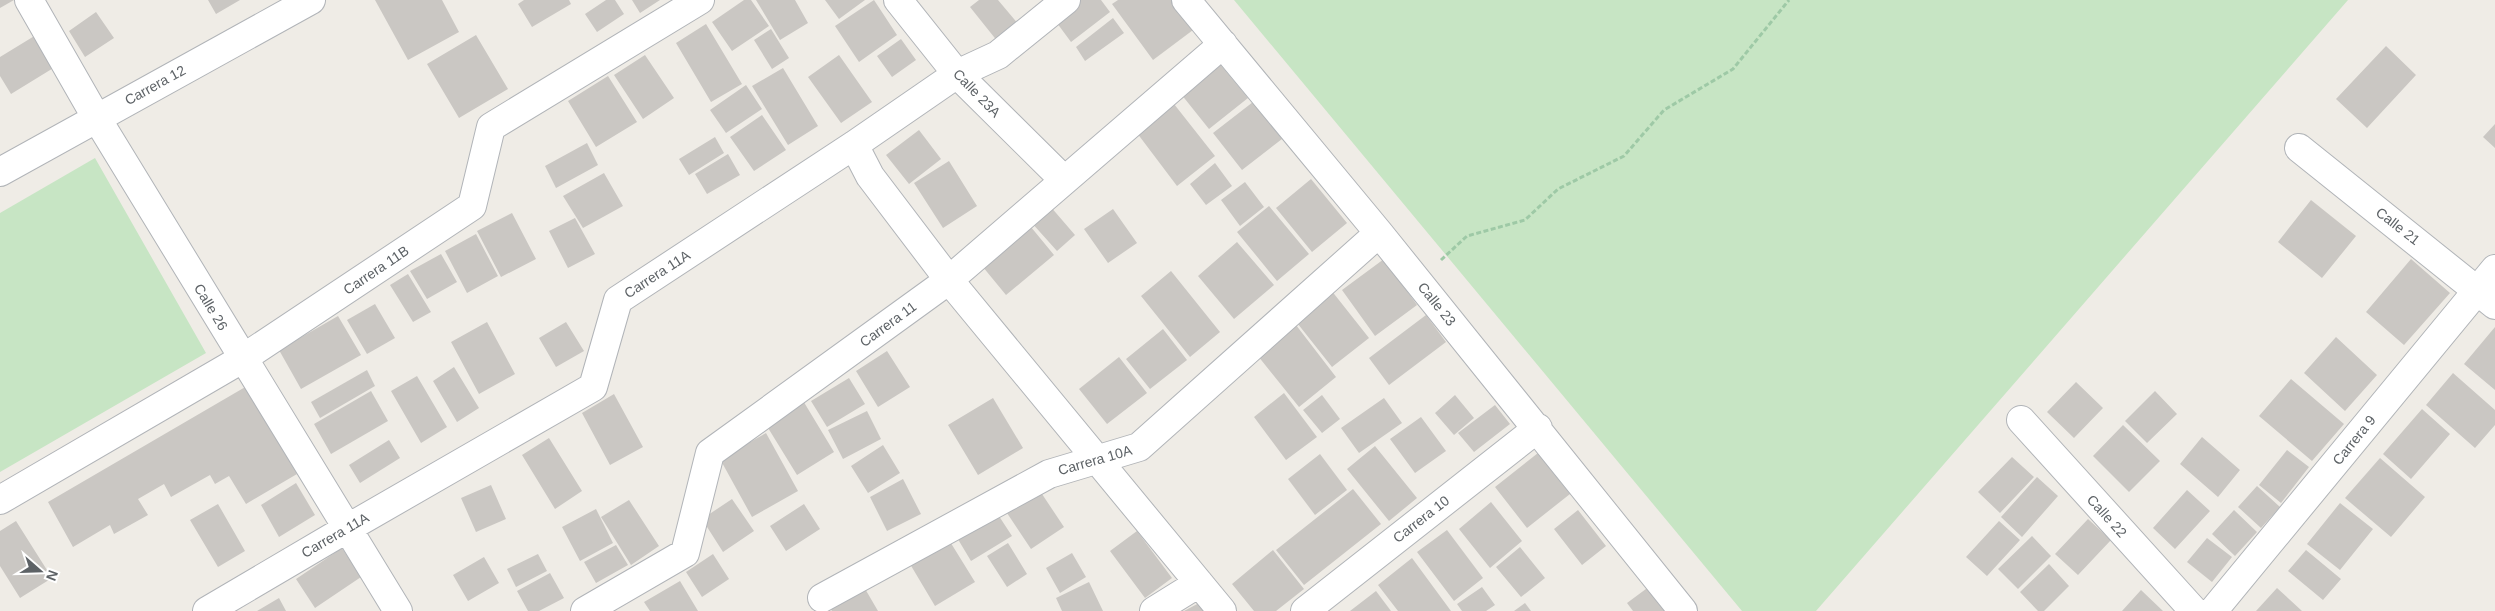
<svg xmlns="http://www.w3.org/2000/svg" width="2495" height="611" font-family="Helvetica,sans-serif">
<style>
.green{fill:#c7e5c4}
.building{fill:#cac7c3}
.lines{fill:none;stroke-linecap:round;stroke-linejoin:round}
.minor-casing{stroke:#b1b4b8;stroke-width:30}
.path{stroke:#9ec9a6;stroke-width:3;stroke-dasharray:5 2.5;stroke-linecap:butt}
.minor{stroke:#fff;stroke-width:28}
.labels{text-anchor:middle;stroke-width:4;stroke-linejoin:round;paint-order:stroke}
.street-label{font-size:14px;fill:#5d6266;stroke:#fff}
</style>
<rect width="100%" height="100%" fill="#efece6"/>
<path class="green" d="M 1234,0 L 2348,0 L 1816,611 L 1742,611 Z
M 95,158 L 206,353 L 0,472 L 0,213 Z"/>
<path class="building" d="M 0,0 L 14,0 L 0,8 Z
M 208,0 L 240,0 L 216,14 Z
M 375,0 L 442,0 L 459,32 L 408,60 Z
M 524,0 L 569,0 L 571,4 L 532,27 L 518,4 Z
M 606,0 L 615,0 L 624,14 L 597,32 L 585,14 Z
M 632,0 L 660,0 L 640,13 Z
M 744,0 L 751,0 L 769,26 L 732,51 L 712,22 Z
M 756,0 L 795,0 L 808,23 L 780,40 Z
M 825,0 L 865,0 L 839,19 Z
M 874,0 L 897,35 L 859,62 L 835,26 Z
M 979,0 L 998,0 L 1019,25 L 998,42 L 970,7 Z
M 1079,0 L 1101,0 L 1110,12 L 1071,42 L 1054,19 Z
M 1118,0 L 1171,0 L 1193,30 L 1153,60 L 1112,4 Z
M 96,12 L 114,38 L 85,57 L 69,31 Z
M 1113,18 L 1124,33 L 1085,61 L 1076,47 Z
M 706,24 L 742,84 L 711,102 L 676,43 Z
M 771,29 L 789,58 L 772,69 L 754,40 Z
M 36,35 L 55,67 L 11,94 L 0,76 L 0,57 Z
M 476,35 L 508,89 L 459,118 L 427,64 Z
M 901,39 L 916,60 L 892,77 L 877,56 Z
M 2386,46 L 2416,75 L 2367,128 L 2336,99 Z
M 645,55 L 674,98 L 643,119 L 614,75 Z
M 839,55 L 872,102 L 841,123 L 808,77 Z
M 1219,63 L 1248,98 L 1209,129 L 1181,94 Z
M 783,68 L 818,126 L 788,145 L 752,86 Z
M 608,76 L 637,122 L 596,147 L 568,101 Z
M 746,85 L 762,109 L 726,133 L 710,110 Z
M 1253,102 L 1282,139 L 1242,170 L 1213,133 Z
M 1174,104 L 1215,156 L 1177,186 L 1137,133 Z
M 762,115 L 786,150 L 754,171 L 730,137 Z
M 2495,124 L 2495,148 L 2483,137 Z
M 919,130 L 941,159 L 909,184 L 886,155 Z
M 715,137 L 724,153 L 689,175 L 679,159 Z
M 587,143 L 598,165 L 556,188 L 545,166 Z
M 728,154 L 740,175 L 707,194 L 695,174 Z
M 949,161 L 977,206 L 943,228 L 914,183 Z
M 1215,163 L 1232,186 L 1206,205 L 1190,184 Z
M 604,173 L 623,206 L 583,228 L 563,196 Z
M 1311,179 L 1347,223 L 1312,252 L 1276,208 Z
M 1245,182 L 1264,207 L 1240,226 L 1221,200 Z
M 2311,200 L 2356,236 L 2322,278 L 2278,242 Z
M 1050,206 L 1075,235 L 1057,251 L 1031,222 Z
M 1269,206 L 1309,254 L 1277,281 L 1237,232 Z
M 1113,209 L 1137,243 L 1108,263 L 1084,229 Z
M 512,213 L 536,259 L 501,277 L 477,231 Z
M 575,218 L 595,254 L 568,268 L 549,231 Z
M 1026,221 L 1054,255 L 1006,295 L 978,261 Z
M 476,234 L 498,276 L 467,293 L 445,251 Z
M 1237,242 L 1274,285 L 1234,319 L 1198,276 Z
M 441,254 L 457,282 L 427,299 L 410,271 Z
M 1384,259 L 1417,305 L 1375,336 L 1342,290 Z
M 2411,259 L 2450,293 L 2404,345 L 2366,312 Z
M 1171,271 L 1220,332 L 1190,357 L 1141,296 Z
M 408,274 L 431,312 L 413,322 L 390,285 Z
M 1331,290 L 1369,338 L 1332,367 L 1294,319 Z
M 375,304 L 395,338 L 367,354 L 347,320 Z
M 1426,315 L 1446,342 L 1389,385 L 1369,358 Z
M 338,316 L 361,355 L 301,389 L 279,350 Z
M 487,322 L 515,374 L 479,394 L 451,342 Z
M 566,322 L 584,351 L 556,367 L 539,338 Z
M 1296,325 L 1336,377 L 1299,407 L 1258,356 Z
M 2495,327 L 2495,390 L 2464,364 Z
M 1163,329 L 1187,360 L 1150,389 L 1126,359 Z
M 2336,337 L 2377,375 L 2345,411 L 2304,373 Z
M 887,351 L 910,387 L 878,407 L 856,371 Z
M 1119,357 L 1147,393 L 1107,424 L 1079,389 Z
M 454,367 L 479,408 L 457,422 L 433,381 Z
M 367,370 L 375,386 L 320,418 L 311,402 Z
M 2453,373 L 2495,410 L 2495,425 L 2475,448 L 2426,405 Z
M 417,376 L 447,427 L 421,443 L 391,391 Z
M 849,378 L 865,404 L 827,427 L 811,401 Z
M 2291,379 L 2344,424 L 2312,461 L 2259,416 Z
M 2076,382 L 2103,408 L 2074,438 L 2047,412 Z
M 247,386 L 297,474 L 246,504 L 229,476 L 215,484 L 210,475 L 171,497 L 164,484 L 138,499 L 148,515 L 114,534 L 110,525 L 73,547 L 48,502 Z
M 371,391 L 388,421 L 331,454 L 314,424 Z
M 2155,391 L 2177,414 L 2147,443 L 2125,421 Z
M 1284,393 L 1317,437 L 1286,460 L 1254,417 Z
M 614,394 L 643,447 L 610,465 L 582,413 Z
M 1322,395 L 1340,419 L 1322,433 L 1303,410 Z
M 1455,395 L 1474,418 L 1454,435 L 1435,413 Z
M 993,398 L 1023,448 L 978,475 L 948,425 Z
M 1384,398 L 1402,423 L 1359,453 L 1341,428 Z
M 802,399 L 834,452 L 797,475 L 765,423 Z
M 1495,405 L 1510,424 L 1474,452 L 1458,433 Z
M 2422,409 L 2450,434 L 2411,479 L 2383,454 Z
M 867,411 L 881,439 L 843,459 L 828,430 Z
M 1421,417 L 1446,451 L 1415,473 L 1390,439 Z
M 2123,425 L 2160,461 L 2129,492 L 2093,456 Z
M 766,433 L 798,491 L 752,517 L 720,459 Z
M 2202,437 L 2240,470 L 2218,497 L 2180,464 Z
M 549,438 L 582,491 L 555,509 L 522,455 Z
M 389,440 L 400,458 L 360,483 L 349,465 Z
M 883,445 L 900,473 L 868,493 L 851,466 Z
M 1375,446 L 1417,498 L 1389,521 L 1347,469 Z
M 2287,450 L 2309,467 L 2281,503 L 2259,485 Z
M 1538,453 L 1570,494 L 1527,528 L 1495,487 Z
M 1320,454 L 1347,490 L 1315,515 L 1288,479 Z
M 2012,457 L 2034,477 L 2000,513 L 1978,492 Z
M 2380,458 L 2425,497 L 2391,537 L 2345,498 Z
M 2037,477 L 2058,496 L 2022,537 L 2001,517 Z
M 903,479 L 921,514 L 887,531 L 870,497 Z
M 296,483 L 315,515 L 279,537 L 261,505 Z
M 491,485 L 506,519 L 476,532 L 461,498 Z
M 1036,485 L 1064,527 L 1031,549 L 1003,507 Z
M 2257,486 L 2280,507 L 2261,528 L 2238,507 Z
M 1353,489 L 1381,524 L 1304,585 L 1276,550 Z
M 2187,490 L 2210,511 L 2175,549 L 2153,528 Z
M 732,499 L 754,531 L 723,552 L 702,519 Z
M 629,500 L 659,546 L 631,565 L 601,517 Z
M 1491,502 L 1522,541 L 1490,568 L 1459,529 Z
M 2340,503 L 2373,529 L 2340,570 L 2307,544 Z
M 218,504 L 245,551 L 218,567 L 190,520 Z
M 804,504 L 820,529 L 786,551 L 770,526 Z
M 596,509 L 613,543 L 580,561 L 562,527 Z
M 995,510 L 1012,536 L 971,561 L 956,536 Z
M 1578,510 L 1606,546 L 1582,565 L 1554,529 Z
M 2234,510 L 2257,532 L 2235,556 L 2212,534 Z
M 2088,519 L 2111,540 L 2078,575 L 2055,554 Z
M 16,521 L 52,578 L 20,598 L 0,566 L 0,531 Z
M 1999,521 L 2020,540 L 1987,576 L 1966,557 Z
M 1447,530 L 1483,578 L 1454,601 L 1417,552 Z
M 1137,531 L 1172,578 L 1145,598 L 1110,551 Z
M 2032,536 L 2051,556 L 2018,589 L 1998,569 Z
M 2207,538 L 2232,557 L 2212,582 L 2187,562 Z
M 949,540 L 975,582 L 935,606 L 910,564 Z
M 1008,543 L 1027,574 L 1007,587 L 987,556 Z
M 616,545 L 628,565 L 596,583 L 584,562 Z
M 1520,547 L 1545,578 L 1521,597 L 1496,567 Z
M 342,548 L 361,577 L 315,608 L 296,579 Z
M 1273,550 L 1304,589 L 1276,611 L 1254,611 L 1232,584 Z
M 2306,550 L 2341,579 L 2323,600 L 2288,571 Z
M 1072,553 L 1086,577 L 1060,593 L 1046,568 Z
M 538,554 L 547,571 L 516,587 L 507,569 Z
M 713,554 L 729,579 L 702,597 L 686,572 Z
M 484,557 L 499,583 L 468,601 L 453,575 Z
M 1412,558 L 1451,611 L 1398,611 L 1378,585 Z
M 2049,564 L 2069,586 L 2044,611 L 2038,611 L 2020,592 Z
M 550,573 L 564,598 L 539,611 L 528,611 L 517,591 Z
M 680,581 L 698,611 L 650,611 L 644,602 Z
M 1089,582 L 1103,611 L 1062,611 L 1056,598 Z
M 1650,586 L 1669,611 L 1633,611 L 1627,603 Z
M 864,587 L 878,611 L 832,611 L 830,608 Z
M 1482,587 L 1495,605 L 1486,611 L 1462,611 L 1457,604 Z
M 2277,588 L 2302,611 L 2256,611 Z
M 2141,590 L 2163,611 L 2122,611 Z
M 1376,591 L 1391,611 L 1350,611 Z
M 279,598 L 286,611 L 257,611 Z
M 1203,601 L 1209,611 L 1184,611 Z
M 1525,603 L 1531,611 L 1514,611 Z"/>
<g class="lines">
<defs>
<path id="minor" d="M 29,0 L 96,117 L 398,611
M 898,0 L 957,74 L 1064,180
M 1186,0 L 1379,233 L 1683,611
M 854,145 L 870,176 L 949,280 L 1222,611
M 2299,148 L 2495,305
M 0,172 L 311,0
M 2021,420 L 2194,611
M 0,500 L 242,359 L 472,206 L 491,127 L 700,0
M 822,598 L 1049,474 L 1139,447 L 1379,233
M 207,611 L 348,528 L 593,387 L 618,300 L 854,145 L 957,74 L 998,55 L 1066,0
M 585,611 L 685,553 L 710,453 L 949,280 L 1223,44
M 1154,611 L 1199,583
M 1305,611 L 1538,428
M 2213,611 L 2495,269"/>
</defs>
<use href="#minor" class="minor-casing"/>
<path class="path" d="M 1441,260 L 1467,236 L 1525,220 L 1558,189 L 1624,156 L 1664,110 L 1733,69 L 1789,0"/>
<use href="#minor" class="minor"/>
</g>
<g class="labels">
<g class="street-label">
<text transform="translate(155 85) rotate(-29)" y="5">Carrera 12</text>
<text transform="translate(977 93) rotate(46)" y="5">Calle 23A</text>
<text transform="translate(2398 226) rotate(38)" y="5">Calle 21</text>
<text transform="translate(376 270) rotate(-34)" y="5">Carrera 11B</text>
<text transform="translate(657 274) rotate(-33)" y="5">Carrera 11A</text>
<text transform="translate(1437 304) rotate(51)" y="5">Calle 23</text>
<text transform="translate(211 307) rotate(59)" y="5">Calle 26</text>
<text transform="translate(888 324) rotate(-36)" y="5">Carrera 11</text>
<text transform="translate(2354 440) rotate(-51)" y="5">Carrera 9</text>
<text transform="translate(1095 460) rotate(-16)" y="5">Carrera 10A</text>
<text transform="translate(2107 516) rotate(48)" y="5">Calle 22</text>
<text transform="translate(1421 519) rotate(-38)" y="5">Carrera 10</text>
<text transform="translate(335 535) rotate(-30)" y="5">Carrera 11A</text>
</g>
</g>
<g transform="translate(40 571) rotate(110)" stroke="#ffffff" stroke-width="4" paint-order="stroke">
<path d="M0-4L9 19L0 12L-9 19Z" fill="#5d6266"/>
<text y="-8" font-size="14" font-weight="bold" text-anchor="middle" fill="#5d6266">N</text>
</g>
</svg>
